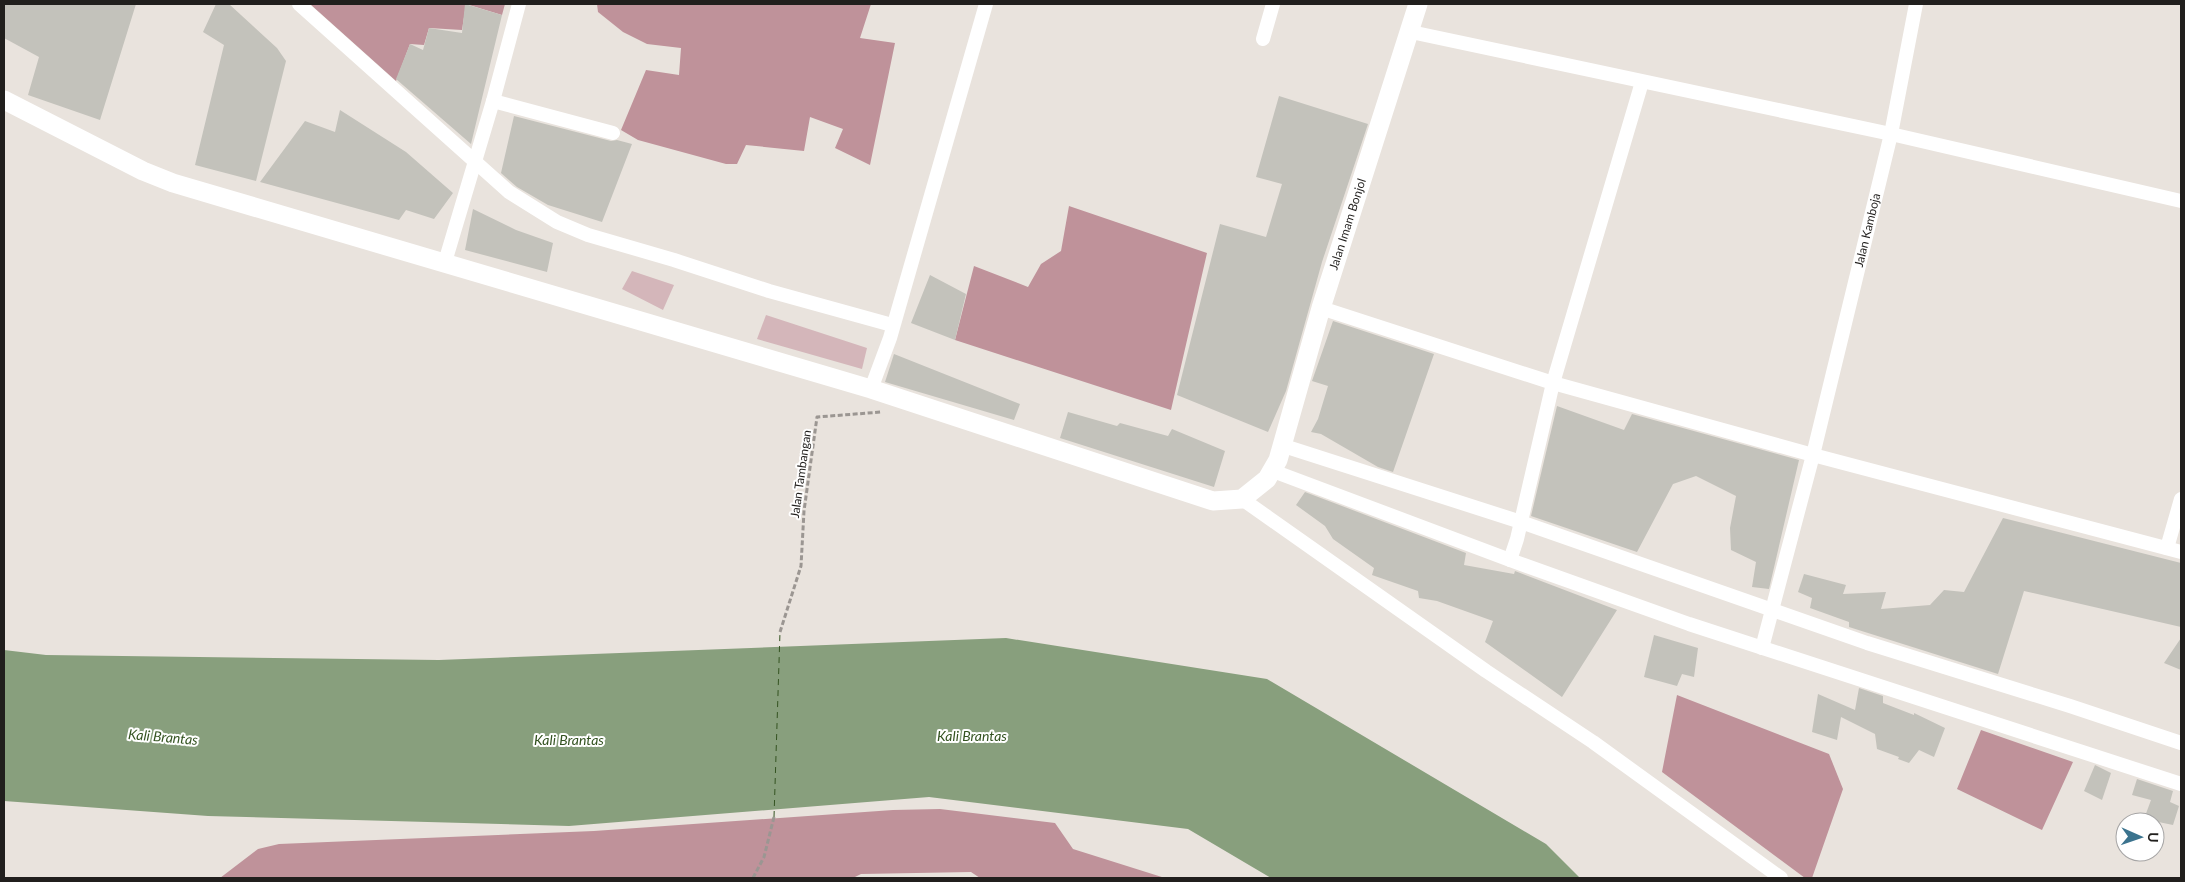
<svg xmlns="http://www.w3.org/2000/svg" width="2185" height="882" font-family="Lato,sans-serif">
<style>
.green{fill:#d4b6ba}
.forest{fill:#bf929a}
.water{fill:#889f7d}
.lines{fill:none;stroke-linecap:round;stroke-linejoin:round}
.ferry{stroke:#345321;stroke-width:1;stroke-dasharray:6 5;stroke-linecap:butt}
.building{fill:#c3c2bb}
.path{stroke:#9b9692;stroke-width:3;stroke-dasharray:5 2.5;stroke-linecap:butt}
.street{stroke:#fff;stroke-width:14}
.secondary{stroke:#fff;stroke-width:19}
.labels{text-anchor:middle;stroke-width:4;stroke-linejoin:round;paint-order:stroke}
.street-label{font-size:12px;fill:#211f1d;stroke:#fff}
.water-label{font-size:14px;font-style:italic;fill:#345321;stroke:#fff}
</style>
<rect width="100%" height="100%" fill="#e9e3dd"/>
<path class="green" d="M 632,271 L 674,285 L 663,310 L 622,289 Z
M 766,315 L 867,348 L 862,369 L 757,339 Z"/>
<path class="forest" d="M 310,4 L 505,4 L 502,15 L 466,4 L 462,30 L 429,28 L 424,45 L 410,44 L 396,81 Z
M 597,4 L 871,4 L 860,38 L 895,43 L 870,165 L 835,148 L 843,129 L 810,117 L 804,151 L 746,145 L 737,164 L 726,164 L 638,140 L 621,130 L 646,70 L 679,75 L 681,48 L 647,44 L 623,32 L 598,12 Z
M 1069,206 L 1207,253 L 1171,410 L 955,340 L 974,266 L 1028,287 L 1041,264 L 1061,251 Z
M 1677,695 L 1829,754 L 1843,789 L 1812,878 L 1805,878 L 1662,772 Z
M 1981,730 L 2073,762 L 2042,830 L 1957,789 Z
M 940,809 L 1055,823 L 1073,849 L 1165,878 L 980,878 L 971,872 L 861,874 L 853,878 L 220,878 L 258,849 L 279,844 L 594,831 L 893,810 Z"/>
<path class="water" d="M 1006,638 L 1267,679 L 1546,844 L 1580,878 L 1271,878 L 1188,829 L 929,797 L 569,826 L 208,816 L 4,801 L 4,650 L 46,655 L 439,660 Z"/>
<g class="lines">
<path class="ferry" d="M 774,817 L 780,632"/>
</g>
<path class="building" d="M 4,4 L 136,4 L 100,120 L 28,95 L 39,57 L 4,38 Z
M 216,4 L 229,4 L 277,48 L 286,61 L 256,181 L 195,165 L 224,45 L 203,32 Z
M 465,4 L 502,15 L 471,144 L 396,79 L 410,44 L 423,50 L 429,28 L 462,33 Z
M 1279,96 L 1368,124 L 1322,262 L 1286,391 L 1268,432 L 1177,395 L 1220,224 L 1266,237 L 1282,184 L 1256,177 Z
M 340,110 L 406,152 L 453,193 L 434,219 L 406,210 L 399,220 L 260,182 L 305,121 L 335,132 Z
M 514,116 L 611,141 L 617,140 L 632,144 L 602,222 L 548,205 L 517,187 L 501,173 Z
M 473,209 L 516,230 L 553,243 L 547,272 L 465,250 Z
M 930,275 L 966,294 L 955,340 L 911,323 Z
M 1333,321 L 1434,354 L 1393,472 L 1378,467 L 1321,434 L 1311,432 L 1318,419 L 1328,386 L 1312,381 Z
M 894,354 L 1020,404 L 1014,420 L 885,382 Z
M 1557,406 L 1624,430 L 1632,414 L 1799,460 L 1769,589 L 1752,587 L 1756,562 L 1731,550 L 1730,528 L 1736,496 L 1696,476 L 1673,484 L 1637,552 L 1531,516 Z
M 1068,412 L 1117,426 L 1120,423 L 1168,436 L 1172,429 L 1225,451 L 1214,487 L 1060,438 Z
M 1305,492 L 1466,553 L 1464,565 L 1514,574 L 1515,571 L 1617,610 L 1562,697 L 1485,642 L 1493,621 L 1437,601 L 1419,598 L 1418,591 L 1372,575 L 1374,568 L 1333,539 L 1325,526 L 1296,505 Z
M 2003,518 L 2181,563 L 2181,627 L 2024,591 L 1998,674 L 1849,627 L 1849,622 L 1810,608 L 1812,598 L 1798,592 L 1804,574 L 1846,585 L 1843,594 L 1886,592 L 1881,609 L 1930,605 L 1944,590 L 1964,592 Z
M 1654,635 L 1698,648 L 1694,677 L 1682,674 L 1677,686 L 1644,677 Z
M 2181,638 L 2181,670 L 2164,663 Z
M 1859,688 L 1883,696 L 1883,703 L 1914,715 L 1914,713 L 1945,728 L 1934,757 L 1919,750 L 1909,763 L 1898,759 L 1899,757 L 1877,749 L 1875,734 L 1841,717 L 1837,740 L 1812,732 L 1818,694 L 1855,710 Z
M 2095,765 L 2111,773 L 2102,800 L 2084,791 Z
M 2137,779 L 2173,791 L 2170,802 L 2179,806 L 2173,825 L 2144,819 L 2151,800 L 2132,795 Z"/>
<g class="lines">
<path class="path" d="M 780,632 L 801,566 L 804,511 L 817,417 L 881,412
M 753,878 L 764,857 L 774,817"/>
<g class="street">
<path d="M 299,4 L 509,192 L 557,222 L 588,235 L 674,260 L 769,291 L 892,325"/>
<path d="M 1411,32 L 1891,134 L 2181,201"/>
<path d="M 1263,39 L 1273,4"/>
<path d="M 493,101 L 613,133"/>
<path d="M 445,262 L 493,101 L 519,4"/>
<path d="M 1321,308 L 1553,383 L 1813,455 L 2181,552"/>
<path d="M 871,389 L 890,338 L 986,4"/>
<path d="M 1284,446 L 1521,522 L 1867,643 L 2070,706 L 2181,743"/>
<path d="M 1273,471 L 1510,560 L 1689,624 L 2181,784"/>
<path d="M 1242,499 L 1486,671 L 1593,742 L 1781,878"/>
<path d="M 2167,548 L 2181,499"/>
<path d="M 1510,560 L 1517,539 L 1553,383 L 1642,82"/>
<path id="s1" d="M 1762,648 L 1813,455 L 1891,134 L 1916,4"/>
</g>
<path class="secondary" id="s2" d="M 4,100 L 143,171 L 173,183 L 871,389 L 1213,501 L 1242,499 L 1267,479 L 1278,460 L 1321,308 L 1418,4"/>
</g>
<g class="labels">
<g class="street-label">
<text dy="4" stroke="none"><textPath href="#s2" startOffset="1605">Jalan Imam Bonjol</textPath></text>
<text dy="4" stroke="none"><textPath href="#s1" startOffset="431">Jalan Kamboja</textPath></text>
<text transform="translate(801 474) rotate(-82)" y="4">Jalan Tambangan</text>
</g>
<g class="water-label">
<text x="972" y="741">Kali Brantas</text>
<text transform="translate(163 737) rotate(5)" y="5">Kali Brantas</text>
<text x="569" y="745">Kali Brantas</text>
</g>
</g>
<rect width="2185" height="882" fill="none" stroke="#211f1d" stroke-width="10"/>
<g transform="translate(2140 837) rotate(92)"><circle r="24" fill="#ffffff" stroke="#a6a5a5"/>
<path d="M0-4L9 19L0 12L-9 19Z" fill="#3b738e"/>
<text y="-8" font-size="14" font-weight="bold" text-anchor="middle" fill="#211f1d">U</text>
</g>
</svg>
